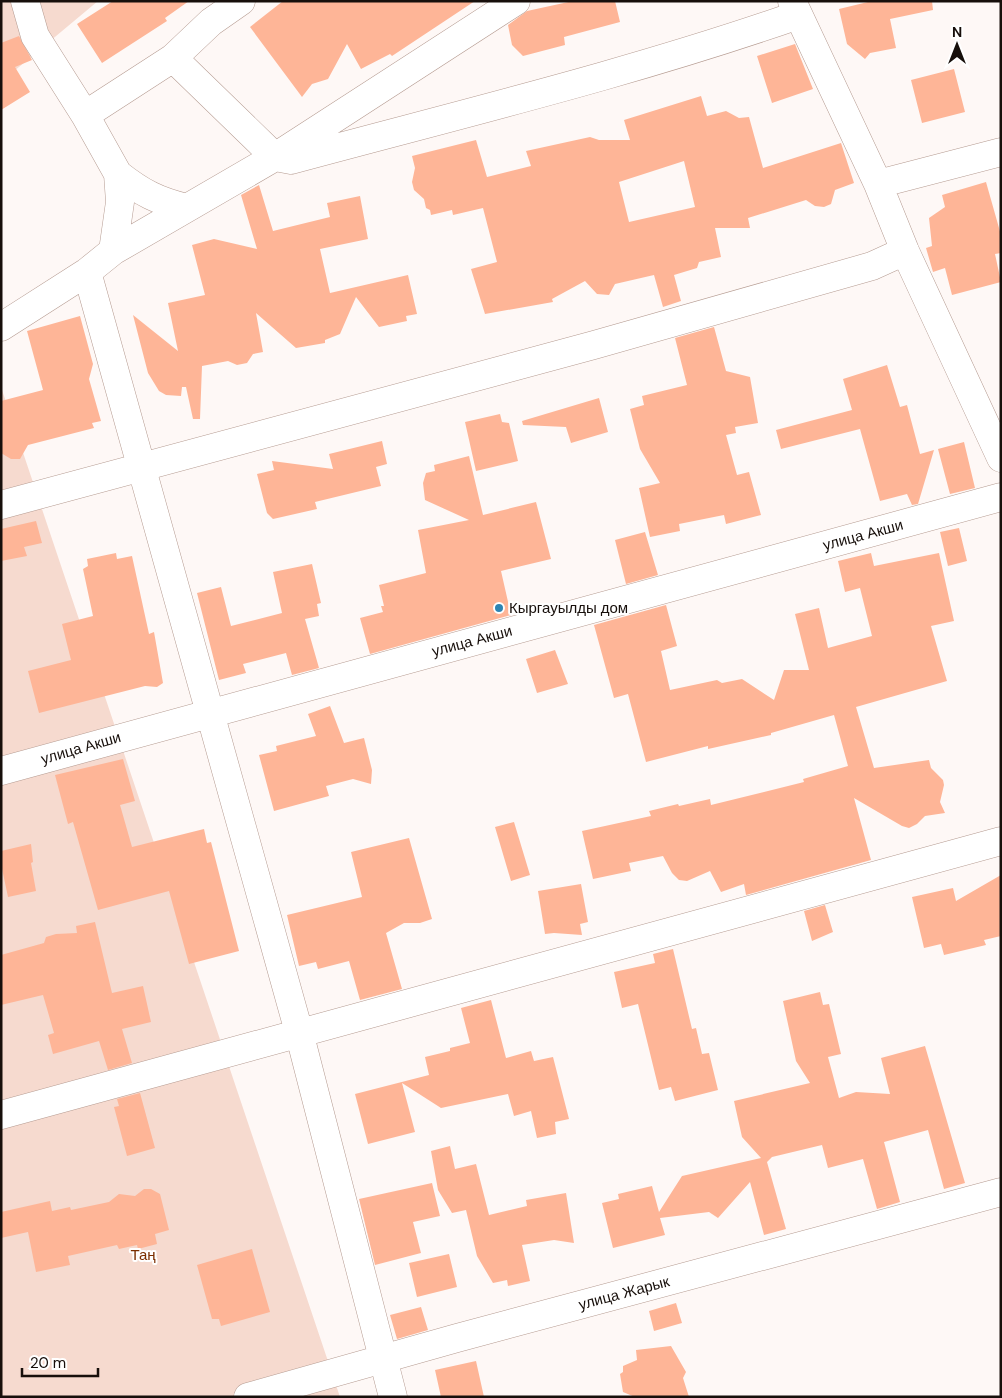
<svg xmlns="http://www.w3.org/2000/svg" width="1002" height="1398" font-family="'DM Sans',sans-serif">
<style>
.green{fill:#f6dacf}
.building{fill:#feb597;fill-rule:evenodd}
.lines{fill:none;stroke-linecap:round;stroke-linejoin:round}
.minor-casing{stroke:#b59b91;stroke-width:29}
.minor{stroke:#fff;stroke-width:28}
.poi-dot{fill:#2d84b3;stroke:#fff;stroke-width:2}
.labels{text-anchor:middle;stroke-width:4;stroke-linejoin:round;paint-order:stroke}
.street-label{font-size:15px;fill:#170f0b;stroke:#fff}
.poi-label{font-size:15px;fill:#170f0b;stroke:#fff;text-anchor:start}
.park-label{font-size:15px;fill:#7b2e00;stroke:#fff}
</style>
<rect width="100%" height="100%" fill="#fef8f6"/>
<path class="green" d="M 1,1 L 98,1 L 1,82 Z
M 1,387 L 340,1397 L 1,1397 Z"/>
<path class="building" d="M 113,1 L 189,1 L 165,18 L 167,21 L 102,63 L 77,24 Z
M 283,1 L 475,1 L 392,56 L 390,54 L 361,69 L 347,44 L 328,79 L 312,84 L 302,97 L 250,27 Z
M 573,1 L 615,1 L 620,22 L 564,37 L 565,45 L 523,56 L 512,45 L 508,25 L 527,11 Z
M 872,1 L 932,1 L 933,10 L 890,19 L 896,48 L 870,53 L 865,59 L 847,44 L 839,9 Z
M 19,36 L 32,60 L 15,67 L 30,92 L 1,110 L 1,43 Z
M 795,44 L 813,89 L 772,103 L 757,56 Z
M 954,69 L 965,112 L 922,123 L 911,80 Z
M 701,96 L 707,116 L 726,111 L 739,118 L 749,117 L 763,168 L 841,143 L 854,183 L 835,190 L 831,204 L 824,207 L 815,206 L 806,200 L 748,218 L 750,228 L 715,228 L 721,257 L 699,262 L 697,268 L 674,275 L 681,301 L 663,307 L 654,275 L 615,284 L 609,295 L 597,294 L 585,281 L 552,299 L 553,302 L 485,314 L 471,269 L 497,262 L 483,208 L 453,215 L 452,210 L 431,215 L 430,210 L 426,208 L 424,199 L 414,190 L 412,182 L 415,168 L 412,156 L 476,140 L 487,177 L 531,166 L 526,151 L 590,137 L 599,140 L 630,140 L 624,120 ZM 684,161 L 695,207 L 629,222 L 619,182 Z
M 986,182 L 1001,235 L 1001,253 L 995,254 L 1001,282 L 952,295 L 945,268 L 933,272 L 926,248 L 932,246 L 929,218 L 945,207 L 942,195 Z
M 259,185 L 273,231 L 330,217 L 327,203 L 360,196 L 368,239 L 320,249 L 330,293 L 408,275 L 417,314 L 406,316 L 407,321 L 379,327 L 356,297 L 340,334 L 325,340 L 325,343 L 296,348 L 256,313 L 263,352 L 253,354 L 247,363 L 237,365 L 228,361 L 202,366 L 200,419 L 193,419 L 186,387 L 182,387 L 181,396 L 166,395 L 159,391 L 148,373 L 133,315 L 178,351 L 168,303 L 205,295 L 192,245 L 214,239 L 257,249 L 241,195 Z
M 80,316 L 93,364 L 89,379 L 101,421 L 92,423 L 94,428 L 28,445 L 20,459 L 11,459 L 1,453 L 1,401 L 43,390 L 27,331 Z
M 714,327 L 726,371 L 750,377 L 758,423 L 735,427 L 736,433 L 726,435 L 737,475 L 749,472 L 761,515 L 726,524 L 724,515 L 679,524 L 680,531 L 650,537 L 639,488 L 660,483 L 640,449 L 630,409 L 644,405 L 642,396 L 687,385 L 675,338 Z
M 887,365 L 900,407 L 907,405 L 920,454 L 934,450 L 918,504 L 912,505 L 907,494 L 880,501 L 860,429 L 781,449 L 776,430 L 852,410 L 843,379 Z
M 599,398 L 608,432 L 571,443 L 566,427 L 523,425 L 522,421 Z
M 500,414 L 502,422 L 509,423 L 518,461 L 476,471 L 465,422 Z
M 382,441 L 387,464 L 376,467 L 381,486 L 315,502 L 317,509 L 273,519 L 267,513 L 257,474 L 274,470 L 272,461 L 333,469 L 329,454 Z
M 964,442 L 975,488 L 950,494 L 938,449 Z
M 469,456 L 483,515 L 536,502 L 551,559 L 501,571 L 511,615 L 370,654 L 360,618 L 383,612 L 381,606 L 384,606 L 379,585 L 426,573 L 418,530 L 469,520 L 425,500 L 423,483 L 426,473 L 435,471 L 434,465 Z
M 36,521 L 42,543 L 24,547 L 27,556 L 1,561 L 1,529 Z
M 959,528 L 967,561 L 948,566 L 940,532 Z
M 645,532 L 658,575 L 626,584 L 615,540 Z
M 116,553 L 117,559 L 132,556 L 149,634 L 154,632 L 163,683 L 157,687 L 145,686 L 39,713 L 28,671 L 71,660 L 62,624 L 93,616 L 83,569 L 88,566 L 87,559 Z
M 871,553 L 874,566 L 939,553 L 954,621 L 931,626 L 947,681 L 856,707 L 874,768 L 929,760 L 931,768 L 943,780 L 944,785 L 940,802 L 945,813 L 925,816 L 917,824 L 909,828 L 902,826 L 854,798 L 871,860 L 746,895 L 744,884 L 721,892 L 710,871 L 687,881 L 679,880 L 672,873 L 663,856 L 629,863 L 631,871 L 593,879 L 582,831 L 651,816 L 649,811 L 678,804 L 679,806 L 710,799 L 711,805 L 804,782 L 803,779 L 848,766 L 834,715 L 771,733 L 771,735 L 708,749 L 708,746 L 646,762 L 628,694 L 614,698 L 594,625 L 666,605 L 677,646 L 661,651 L 670,690 L 717,680 L 722,683 L 742,679 L 774,700 L 784,670 L 809,670 L 795,614 L 819,608 L 828,648 L 872,636 L 860,588 L 845,592 L 838,561 Z
M 312,564 L 321,603 L 317,604 L 319,616 L 305,619 L 319,668 L 292,675 L 286,653 L 243,664 L 246,673 L 219,680 L 197,593 L 221,587 L 231,626 L 282,613 L 273,572 Z
M 555,650 L 568,684 L 537,693 L 526,659 Z
M 330,706 L 344,743 L 364,738 L 372,770 L 371,784 L 353,779 L 326,786 L 329,796 L 274,811 L 259,755 L 277,751 L 276,746 L 316,736 L 308,714 Z
M 123,759 L 135,801 L 120,805 L 132,847 L 204,829 L 207,843 L 211,842 L 239,951 L 189,964 L 169,891 L 98,910 L 73,822 L 68,824 L 55,775 Z
M 514,822 L 530,875 L 511,881 L 495,827 Z
M 409,838 L 432,919 L 420,923 L 404,923 L 386,933 L 402,989 L 360,1000 L 349,961 L 318,969 L 316,962 L 299,966 L 287,915 L 362,897 L 351,852 Z
M 31,844 L 33,862 L 31,863 L 36,891 L 8,897 L 1,864 L 1,851 Z
M 1001,875 L 1001,936 L 984,940 L 986,945 L 944,955 L 941,944 L 924,948 L 912,897 L 953,888 L 956,901 Z
M 581,884 L 588,922 L 580,924 L 582,935 L 554,933 L 545,934 L 538,891 Z
M 825,905 L 833,932 L 812,941 L 804,911 Z
M 95,922 L 112,993 L 143,986 L 151,1022 L 122,1029 L 132,1063 L 108,1070 L 99,1041 L 53,1054 L 48,1035 L 54,1033 L 43,995 L 1,1005 L 1,955 L 44,943 L 46,937 L 56,934 L 77,933 L 76,926 Z
M 673,949 L 692,1029 L 696,1028 L 702,1054 L 709,1053 L 718,1090 L 675,1101 L 671,1087 L 659,1090 L 638,1004 L 622,1008 L 614,972 L 655,963 L 653,954 Z
M 820,992 L 823,1005 L 829,1004 L 841,1054 L 828,1057 L 839,1098 L 856,1092 L 890,1094 L 881,1058 L 925,1046 L 965,1183 L 944,1189 L 928,1130 L 884,1142 L 900,1202 L 877,1209 L 863,1159 L 828,1168 L 822,1145 L 772,1157 L 767,1162 L 786,1229 L 764,1235 L 750,1182 L 718,1218 L 709,1212 L 660,1218 L 665,1235 L 613,1248 L 602,1203 L 619,1199 L 618,1194 L 652,1186 L 659,1212 L 682,1176 L 761,1158 L 742,1137 L 734,1101 L 810,1083 L 796,1061 L 783,1001 Z
M 491,1000 L 506,1058 L 531,1051 L 534,1061 L 553,1057 L 569,1119 L 555,1122 L 556,1134 L 537,1138 L 531,1111 L 514,1116 L 508,1094 L 441,1108 L 402,1083 L 415,1132 L 368,1144 L 355,1094 L 429,1075 L 425,1057 L 450,1051 L 450,1048 L 470,1043 L 461,1008 Z
M 140,1093 L 155,1148 L 127,1156 L 114,1107 L 119,1106 L 117,1099 Z
M 450,1146 L 455,1169 L 476,1164 L 489,1215 L 527,1206 L 526,1200 L 566,1193 L 574,1243 L 554,1240 L 522,1245 L 530,1281 L 508,1286 L 507,1280 L 493,1283 L 477,1256 L 466,1210 L 452,1213 L 438,1190 L 431,1151 Z
M 432,1183 L 440,1216 L 413,1222 L 421,1253 L 375,1265 L 359,1199 Z
M 144,1189 L 151,1189 L 160,1194 L 169,1230 L 155,1234 L 157,1244 L 138,1249 L 137,1245 L 119,1249 L 117,1245 L 68,1256 L 70,1265 L 36,1272 L 28,1232 L 1,1238 L 1,1212 L 50,1201 L 52,1211 L 70,1207 L 71,1210 L 109,1202 L 119,1194 L 135,1196 Z
M 252,1249 L 270,1312 L 221,1326 L 219,1319 L 212,1319 L 197,1265 Z
M 449,1254 L 457,1287 L 417,1297 L 409,1263 Z
M 676,1303 L 682,1323 L 654,1331 L 649,1311 Z
M 421,1307 L 428,1330 L 397,1339 L 390,1315 Z
M 671,1346 L 686,1372 L 683,1378 L 689,1397 L 635,1397 L 623,1392 L 620,1374 L 623,1372 L 623,1366 L 637,1360 L 636,1350 Z
M 476,1361 L 484,1397 L 441,1397 L 435,1370 Z"/>
<g class="lines">
<defs>
<path id="minor" d="M 25,1 L 35,36 L 85,115 L 118,174 L 120,202 L 113,251
M 792,1 L 878,184 L 905,251 L 1001,458
M 173,58 L 275,157 L 291,160 C 461,114 632,73 798,15
M 85,115 L 173,58 L 211,22 L 241,1
M 118,174 C 142,193 158,201 187,208
M 878,184 L 1001,152
M 87,272 L 299,1032 L 393,1397
M 1,327 L 87,272 L 113,251 L 275,157 L 516,1
M 1,505 L 594,345 L 872,266 L 905,251
M 1,771 L 1001,497
M 1,1115 L 1001,841
M 248,1397 L 457,1338 L 1001,1192"/>
</defs>
<use href="#minor" class="minor-casing"/>
<use href="#minor" class="minor"/>
</g>
<circle class="poi-dot" cx="499" cy="608" r="5"/>
<g class="labels">
<g class="street-label">
<text transform="translate(863 535) rotate(-15)" y="5">улица Акши</text>
<text transform="translate(472 641) rotate(-15)" y="5">улица Акши</text>
<text transform="translate(81 748) rotate(-16)" y="5">улица Акши</text>
<text transform="translate(624 1293) rotate(-15)" y="5">улица Жарык</text>
</g>
<g class="poi-label">
<text x="509" y="613">Кыргауылды дом</text>
</g>
<g class="park-label">
<text x="143" y="1260">Таң</text>
</g>
</g>
<rect width="1002" height="1398" fill="none" stroke="#170f0b" stroke-width="5"/>
<g transform="translate(957 45)" stroke="#ffffff" stroke-width="4" paint-order="stroke">
<path d="M0-4L9 19L0 12L-9 19Z" fill="#170f0b"/>
<text y="-8" font-size="14" font-weight="bold" text-anchor="middle" fill="#170f0b">N</text>
</g>
<path d="M22 1368v8h76v-8" fill="none" stroke="#170f0b" stroke-width="2.5"/>
<text x="30" y="1368" font-size="15" fill="#170f0b" stroke="#ffffff" stroke-width="4" paint-order="stroke">20 m</text>
</svg>
